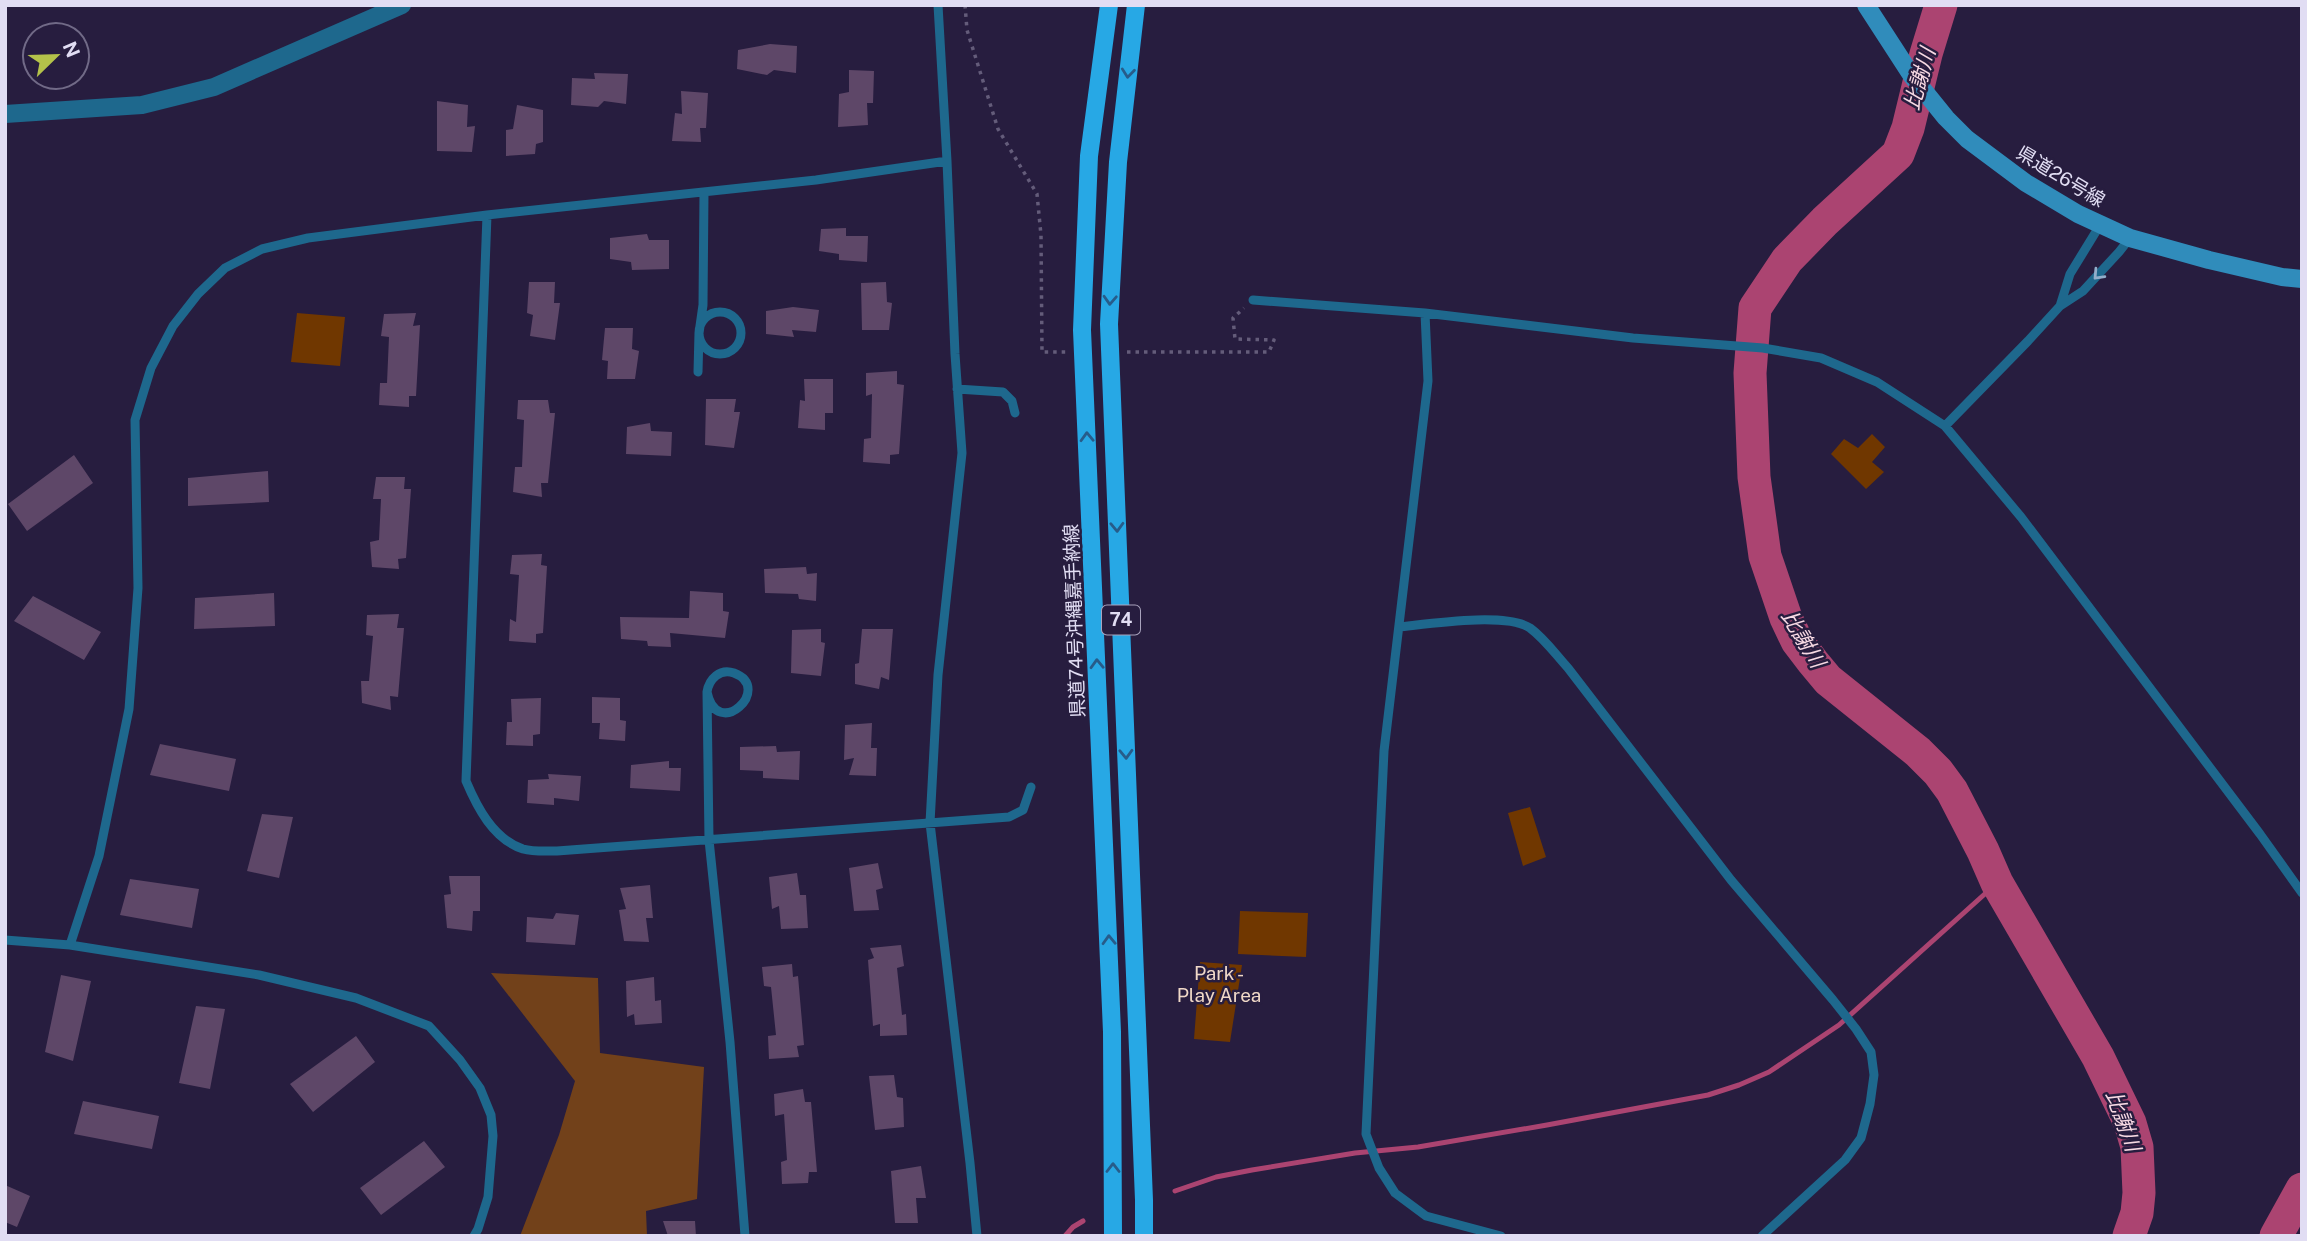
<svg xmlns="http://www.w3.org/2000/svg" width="2307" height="1241" font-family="'Public Sans','Noto Sans JP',sans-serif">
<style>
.green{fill:#703700}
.forest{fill:#72411a}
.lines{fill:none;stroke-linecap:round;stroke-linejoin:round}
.stream{stroke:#ab4471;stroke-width:5}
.river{stroke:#ab4471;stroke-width:33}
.building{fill:#5e4768}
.path{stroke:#645c7a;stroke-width:3.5;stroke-dasharray:3.5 5;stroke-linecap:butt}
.service{stroke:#1e688d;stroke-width:9}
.tertiary{stroke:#1e688d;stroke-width:18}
.secondary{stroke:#308cbb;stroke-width:18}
.primary{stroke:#27a8e5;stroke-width:18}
.oneway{stroke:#275c8a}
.oneway2{stroke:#93aeca}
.labels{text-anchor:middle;stroke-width:5;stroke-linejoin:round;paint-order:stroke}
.shield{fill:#271d3f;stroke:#a9a3bd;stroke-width:2}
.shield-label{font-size:18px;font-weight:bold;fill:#e1ddf3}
.street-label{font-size:19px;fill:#e1ddf3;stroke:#271d3f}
.park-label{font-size:19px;fill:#f0d8c7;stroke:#271d3f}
.water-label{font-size:21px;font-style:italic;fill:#f8dae4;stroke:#271d3f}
</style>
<rect width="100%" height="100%" fill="#271d3f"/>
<path class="green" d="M 297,313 L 345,317 L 340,366 L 291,362 Z
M 1872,434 L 1885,447 L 1872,462 L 1884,472 L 1866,489 L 1831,454 L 1844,439 L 1858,448 Z
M 1530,807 L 1546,857 L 1523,866 L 1508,813 Z
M 1240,911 L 1308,913 L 1306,957 L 1238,954 Z
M 1200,962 L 1242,965 L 1230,1042 L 1194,1039 Z"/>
<path class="forest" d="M 491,973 L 598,978 L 600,1053 L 704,1067 L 697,1199 L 646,1211 L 647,1236 L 520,1236 L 559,1135 L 575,1081 Z"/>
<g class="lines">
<path class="stream" d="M 1175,1191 L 1216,1177 L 1252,1170 L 1355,1153 L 1418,1147 L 1547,1125 L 1708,1095 L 1739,1085 L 1769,1072 L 1839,1025 L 1997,883
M 1065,1236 L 1073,1227 L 1083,1221"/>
<path class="river" d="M 1941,5 L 1926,54 L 1908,128 L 1898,154 L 1825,221 L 1787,260 L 1755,308 L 1750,373 L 1754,477 L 1765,556 L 1786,618 L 1797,641 L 1813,662 L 1828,680 L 1918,752 L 1938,772 L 1952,791 L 1983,851 L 1997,883 L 2098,1057 L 2130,1123 L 2137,1147 L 2139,1193 L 2137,1213 L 2129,1236
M 2276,1236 L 2302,1189"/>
</g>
<path class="building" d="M 770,44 L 797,46 L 796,73 L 774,70 L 767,75 L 737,69 L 738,50 Z
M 849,70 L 874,71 L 873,103 L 867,103 L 868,125 L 838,127 L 839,94 L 849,92 Z
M 594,73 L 628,74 L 626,104 L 604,101 L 598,107 L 571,105 L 572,78 L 595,79 Z
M 681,91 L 708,93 L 706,128 L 700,128 L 701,142 L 672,141 L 675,113 L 682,114 Z
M 437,101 L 468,105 L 467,127 L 475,126 L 472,152 L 437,151 Z
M 517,105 L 543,110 L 543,142 L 536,144 L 535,154 L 506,156 L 506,130 L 513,129 Z
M 846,228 L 846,236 L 868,236 L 867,262 L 839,260 L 839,254 L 819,251 L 821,229 Z
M 647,234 L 649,240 L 669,240 L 669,269 L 632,270 L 631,262 L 610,259 L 610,238 Z
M 529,282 L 555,282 L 554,303 L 560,303 L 555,340 L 530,336 L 533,315 L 527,313 Z
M 886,282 L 887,302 L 892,303 L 889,330 L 862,330 L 861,283 Z
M 793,307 L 819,310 L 816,332 L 792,330 L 794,337 L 766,334 L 766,311 Z
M 416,313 L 413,326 L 420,325 L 416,396 L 409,396 L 409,407 L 379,405 L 380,383 L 387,383 L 389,337 L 381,336 L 384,314 Z
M 605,328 L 633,328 L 632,349 L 639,351 L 635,379 L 607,379 L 608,361 L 602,360 Z
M 897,371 L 897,384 L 904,385 L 899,454 L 890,455 L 890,464 L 863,462 L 864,439 L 871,438 L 872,394 L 866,396 L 866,373 Z
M 804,379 L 833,379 L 833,413 L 825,413 L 825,430 L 798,428 L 800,400 L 805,401 Z
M 706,399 L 736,399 L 734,412 L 740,412 L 734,448 L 705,445 Z
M 518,400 L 548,400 L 550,413 L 555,413 L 548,483 L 541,483 L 542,497 L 513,492 L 515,467 L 522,467 L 524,420 L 517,419 Z
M 650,423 L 651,431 L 672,432 L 671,456 L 626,454 L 627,427 Z
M 74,455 L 93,483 L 27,531 L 8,504 Z
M 268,471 L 269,502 L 188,506 L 188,478 Z
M 376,477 L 405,477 L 404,489 L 411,489 L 406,558 L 398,559 L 399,569 L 372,567 L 370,542 L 379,540 L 381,499 L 373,499 Z
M 542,554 L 541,565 L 547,566 L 543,633 L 536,634 L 536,643 L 509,641 L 510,619 L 516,622 L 519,575 L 510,574 L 512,555 Z
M 806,567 L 807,574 L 817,573 L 816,601 L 799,599 L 798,594 L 765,593 L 764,569 Z
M 690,591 L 723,593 L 723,611 L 729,612 L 725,638 L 670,633 L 671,647 L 648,646 L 647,641 L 621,639 L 620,617 L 689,618 Z
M 274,593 L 275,626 L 194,629 L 195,598 Z
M 33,596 L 101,632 L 84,660 L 14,621 Z
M 399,614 L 397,628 L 404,628 L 398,697 L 390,696 L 391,710 L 362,703 L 361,681 L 369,681 L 373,636 L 366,635 L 367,615 Z
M 821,629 L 821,642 L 825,643 L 821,676 L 791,673 L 792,630 Z
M 862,629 L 893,629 L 889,680 L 881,677 L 879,689 L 855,684 L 855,664 L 859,663 Z
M 592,697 L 620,698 L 620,720 L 626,721 L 625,741 L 599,739 L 600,723 L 592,723 Z
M 541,698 L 540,734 L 533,735 L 533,746 L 506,745 L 507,722 L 512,722 L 511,699 Z
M 872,723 L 871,748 L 877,748 L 876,776 L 849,775 L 854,758 L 844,760 L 845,725 Z
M 160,744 L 236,759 L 229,791 L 150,775 Z
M 776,746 L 777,752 L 800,751 L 799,780 L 763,778 L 763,771 L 740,770 L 740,747 Z
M 669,761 L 669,768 L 681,768 L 680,791 L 630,788 L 631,765 Z
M 548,774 L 581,776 L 579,801 L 554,798 L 554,805 L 527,803 L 528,780 L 549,779 Z
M 262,814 L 293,817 L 279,878 L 247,871 Z
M 878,863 L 883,888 L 876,890 L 879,910 L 854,911 L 849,868 Z
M 797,873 L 800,895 L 806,895 L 808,928 L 781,929 L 779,906 L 772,909 L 769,877 Z
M 449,876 L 480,876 L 480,911 L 473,911 L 472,931 L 447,928 L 444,895 L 451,894 Z
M 130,879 L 199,889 L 192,928 L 120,915 Z
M 650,885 L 653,918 L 646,918 L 649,942 L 624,941 L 619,910 L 626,909 L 620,888 Z
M 556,913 L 579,915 L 575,945 L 526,942 L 527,917 L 553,919 Z
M 901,945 L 904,966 L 897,968 L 902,1015 L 906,1014 L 907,1035 L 880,1036 L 880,1024 L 873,1026 L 868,960 L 874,958 L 870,948 Z
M 792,964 L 793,977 L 798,976 L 804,1045 L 797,1046 L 799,1057 L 769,1059 L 768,1036 L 776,1035 L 771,987 L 764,986 L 762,967 Z
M 61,975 L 91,981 L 73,1061 L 45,1052 Z
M 654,977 L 655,1001 L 661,1000 L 662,1023 L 635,1025 L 634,1014 L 627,1017 L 626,981 Z
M 196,1006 L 225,1009 L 210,1089 L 179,1083 Z
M 356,1036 L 375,1062 L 313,1112 L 290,1084 Z
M 894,1075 L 897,1097 L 903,1098 L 904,1127 L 875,1130 L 869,1076 Z
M 803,1089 L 805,1102 L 811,1102 L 817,1172 L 809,1172 L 808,1183 L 782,1184 L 781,1162 L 787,1160 L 784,1114 L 775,1116 L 774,1094 Z
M 83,1101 L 159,1116 L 152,1149 L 74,1134 Z
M 424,1141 L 445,1167 L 381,1215 L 360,1188 Z
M 921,1166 L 926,1198 L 916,1198 L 918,1223 L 895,1223 L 891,1171 Z
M 5,1185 L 30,1196 L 17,1227 L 5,1222 Z
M 663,1221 L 695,1221 L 696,1236 L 668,1236 Z"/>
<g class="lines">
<path class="path" d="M 965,5 L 967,30 L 998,129 L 1037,194 L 1041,235 L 1042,352 L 1066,352
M 1127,352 L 1269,352 L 1274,340 L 1235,339 L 1233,318 L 1244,308"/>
<path class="service" d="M 938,5 L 947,161 L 955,354 L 962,453 L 938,675 L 930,823 L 970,1163 L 977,1236
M 487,215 L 466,781 C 477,807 493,839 523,849 C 534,852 545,851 557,851 L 1009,817 L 1023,810 L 1031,787
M 1253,300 L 1425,313 L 1633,338 L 1763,348 L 1821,358 L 1877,382 L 1945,426 L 2021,517 L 2260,834 L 2302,893
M 2060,306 L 2070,274 L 2100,225
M699 333a21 21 0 1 1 42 0a21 21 0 1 1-42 0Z
M 1425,313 L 1428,381 L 1384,751 L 1366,1134 L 1379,1168 L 1395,1193 L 1426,1216 L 1501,1236
M 698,372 L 699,333 L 703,305 L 704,193
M 957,389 L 1003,392 L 1012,401 L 1015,413
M 1945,426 L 2028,341 L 2060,306 L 2083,291 L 2119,252 L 2130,238
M 1399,627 C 1428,624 1506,612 1530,628 C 1545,639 1556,655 1568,668 L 1731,880 L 1833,1000 L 1856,1029 L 1871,1052 L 1874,1075 L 1870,1104 L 1861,1138 L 1845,1160 L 1762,1236
M 707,692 C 717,742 774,688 734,673 C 720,668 709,679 707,692 L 709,840 L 730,1042 L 745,1236
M 5,940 L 70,945 L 259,975 L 356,998 L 429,1026 L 460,1060 L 480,1088 L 491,1115 L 493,1136 L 488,1197 L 478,1229 L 474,1236
M 70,945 L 99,856 L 129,709 L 138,588 L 135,420 L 151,368 L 173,326 L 198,294 L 225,268 L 262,249 L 308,238 L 487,215 L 816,180 L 947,161"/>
<path class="tertiary" d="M 5,114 L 142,105 L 214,87 L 402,5"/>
<path class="secondary" d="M 1866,5 L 1912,76 L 1946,118 L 1967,139 L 2026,183 L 2078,214 L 2130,238 L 2209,260 L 2282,277 L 2302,279"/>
<path class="primary" d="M 1109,5 L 1089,156 L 1082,330 L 1112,1032 L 1113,1236
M 1136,5 L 1118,162 L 1109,324 L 1144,1200 L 1144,1236"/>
</g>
<defs><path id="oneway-chevron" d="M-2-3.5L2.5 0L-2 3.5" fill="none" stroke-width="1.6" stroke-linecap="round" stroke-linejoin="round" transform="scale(1.75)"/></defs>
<g class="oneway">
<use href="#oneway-chevron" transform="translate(1128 73) rotate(96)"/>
<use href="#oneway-chevron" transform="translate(1110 300) rotate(93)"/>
<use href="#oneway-chevron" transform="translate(1087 437) rotate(-92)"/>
<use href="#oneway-chevron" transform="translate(1117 527) rotate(88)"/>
<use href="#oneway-chevron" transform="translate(1097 664) rotate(-92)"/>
<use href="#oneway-chevron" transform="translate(1126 754) rotate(88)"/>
<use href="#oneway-chevron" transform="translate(1109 940) rotate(-92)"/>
<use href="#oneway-chevron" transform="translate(1113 1168) rotate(-90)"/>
</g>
<use class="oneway2" href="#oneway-chevron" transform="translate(2098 275) rotate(133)"/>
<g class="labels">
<rect class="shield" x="1102" y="605.5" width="38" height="29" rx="5"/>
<g class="shield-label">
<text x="1121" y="626">74</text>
</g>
<g class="street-label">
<text transform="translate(2061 176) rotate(31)" y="7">県道26号線</text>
<text transform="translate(1074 621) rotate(-92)" y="7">県道74号沖縄嘉手納線</text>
</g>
<g class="park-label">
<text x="1219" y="980">Park -<tspan x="1219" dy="22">Play Area</tspan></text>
</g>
<g class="water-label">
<text transform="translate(1920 79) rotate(-74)" y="7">比謝川</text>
<text transform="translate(1803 639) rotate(59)" y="7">比謝川</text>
<text transform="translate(2123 1121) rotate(70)" y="7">比謝川</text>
</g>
</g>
<rect width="2307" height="1241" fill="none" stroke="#e1ddf3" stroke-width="14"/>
<g transform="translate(56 56) rotate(67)"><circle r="33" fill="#271d3f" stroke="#716a87" stroke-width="2"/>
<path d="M0-5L12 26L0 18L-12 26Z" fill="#b4c24a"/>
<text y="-10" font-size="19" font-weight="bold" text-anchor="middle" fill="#e1ddf3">N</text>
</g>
</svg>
